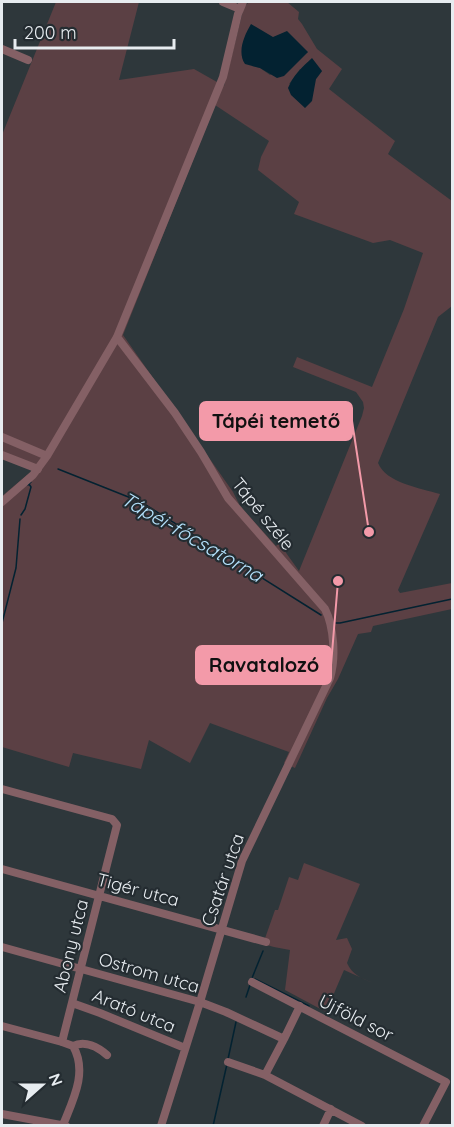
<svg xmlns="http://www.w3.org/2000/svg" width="454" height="1127" font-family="Quicksand,sans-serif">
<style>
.green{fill:#5b4044;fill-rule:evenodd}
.water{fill:#032231}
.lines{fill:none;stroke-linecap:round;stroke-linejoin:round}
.stream{stroke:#032231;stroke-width:1.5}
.minor{stroke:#846065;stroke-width:8}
.labels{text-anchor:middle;stroke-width:4.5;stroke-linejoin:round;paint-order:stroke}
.street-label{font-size:18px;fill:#e7ecf0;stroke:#242c31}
.water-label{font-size:20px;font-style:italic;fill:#b5e3fe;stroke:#242c31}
.leader{fill:none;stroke:#f39aa9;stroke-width:2}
.callout-dot{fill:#f39aa9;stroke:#242c31;stroke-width:2}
.callout{fill:#f39aa9;stroke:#f39aa9;stroke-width:2}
.callout-label{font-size:20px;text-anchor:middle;font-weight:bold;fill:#111}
</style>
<rect width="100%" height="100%" fill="#2e373b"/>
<path class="green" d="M 56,2 L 139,2 L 119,80 L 194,69 L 224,86 L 244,7 L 249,2 L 287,2 L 299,12 L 298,19 L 302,24 L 317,49 L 342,69 L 329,89 L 395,141 L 388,154 L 452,201 L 452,306 L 438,317 L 378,463 C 386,483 420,488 440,494 L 398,590 L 400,593 L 452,583 L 452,609 L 373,626 L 371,632 L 358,634 L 338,679 L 327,698 L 295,768 L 284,763 L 289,752 L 210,723 L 190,763 L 149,740 L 141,769 L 73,753 L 69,767 L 2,747 L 2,496 L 33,470 L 2,457 L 2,135 ZM 308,52 L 270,75 L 260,68 L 252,66 ZM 300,69 L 322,71 L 316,79 L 289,84 ZM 215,105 L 269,141 L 261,157 L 258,170 L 299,202 L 294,214 L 373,243 L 390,240 L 423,253 L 404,309 L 372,387 L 297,357 L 293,367 L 356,392 L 363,402 L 364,408 L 362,416 L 299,571 L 279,543 L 276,546 L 240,506 L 233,492 L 123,335 Z
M 304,863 L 360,884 L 336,940 L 347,938 L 352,949 L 347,963 C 352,975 362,978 373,983 L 344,970 L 326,1012 L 285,990 L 290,950 L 274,947 L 263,944 L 275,910 L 278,910 L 289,877 L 298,880 Z"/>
<path class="water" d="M 251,24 L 273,37 L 287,31 L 308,52 L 284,76 L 277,78 L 260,68 L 245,64 C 237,52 244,36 251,24 Z
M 312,58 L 322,71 L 316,79 L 312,101 L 305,108 L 291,95 L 288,88 C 293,76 302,67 312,58 Z"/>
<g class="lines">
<path class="stream" d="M 58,469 L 141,502 L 321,615
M 28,485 L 31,482
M 21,515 L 25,509 L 31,487 L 29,484
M 2,623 L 16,568 L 20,519
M 336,623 L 340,623 L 452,599
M 252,978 L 263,951
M 255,979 L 309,1006
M 246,997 L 250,985
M 228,1059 L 236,1022
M 213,1126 L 227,1064"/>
<path class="minor" d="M 223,2 L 240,9
M 2,49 L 28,60
M 117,337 L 175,413 L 201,452 L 228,498 L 325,609 C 334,627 336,658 330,678 L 242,861 L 200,1002 L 161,1126
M 2,437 L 47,456
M 2,455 L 38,469
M 2,502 L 33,475 L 47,456 L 117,337 L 223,77 L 238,14 L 243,2
M 2,789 L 112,819 L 117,825 L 62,1042
M 2,869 L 266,942
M 2,947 L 200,1002 L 226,1012 L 284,1039 L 300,1006
M 252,982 L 446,1082 L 423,1126
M 72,1003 L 100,1013 L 185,1048
M 2,1026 L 62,1042 L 73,1046 C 85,1040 98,1047 107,1055
M 228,1062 L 265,1075 L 362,1126
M 265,1075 L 284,1039
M 2,1114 L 66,1126
M 63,1125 C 73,1100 88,1072 73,1046
M 323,1126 L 331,1109"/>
</g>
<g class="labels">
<g class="street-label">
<text transform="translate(263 514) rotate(51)" y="6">Tápé széle</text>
<text transform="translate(223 880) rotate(-71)" y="6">Csatár utca</text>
<text transform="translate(138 890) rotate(15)" y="6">Tigér utca</text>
<text transform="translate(71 946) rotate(-76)" y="6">Abony utca</text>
<text transform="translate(149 973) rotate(16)" y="6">Ostrom utca</text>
<text transform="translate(134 1011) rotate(22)" y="6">Arató utca</text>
<text transform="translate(356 1018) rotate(27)" y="6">Újföld sor</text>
</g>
<g class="water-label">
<text transform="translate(192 537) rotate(30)" y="7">Tápéi-főcsatorna</text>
</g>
</g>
<path class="leader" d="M369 532L352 421M338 581L331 665"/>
<g class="callout-dot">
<circle cx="369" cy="532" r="6"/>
<circle cx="338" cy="581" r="6"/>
</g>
<g class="callout">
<rect x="200" y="402" width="152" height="38" rx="6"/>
<rect x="196" y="646" width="135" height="38" rx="6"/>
</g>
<g class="callout-label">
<text x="276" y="428">Tápéi temető</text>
<text x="264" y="672">Ravatalozó</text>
</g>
<rect width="454" height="1127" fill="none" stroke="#e7ecf0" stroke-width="6"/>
<g transform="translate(42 1085) rotate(69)" stroke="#242c31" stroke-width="4.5" paint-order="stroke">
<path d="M0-4.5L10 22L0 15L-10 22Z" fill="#e7ecf0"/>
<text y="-9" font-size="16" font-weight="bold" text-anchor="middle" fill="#e7ecf0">N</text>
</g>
<path d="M15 39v9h159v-9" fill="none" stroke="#e7ecf0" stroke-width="3"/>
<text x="24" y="39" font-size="18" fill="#e7ecf0" stroke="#242c31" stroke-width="4.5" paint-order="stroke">200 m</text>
</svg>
